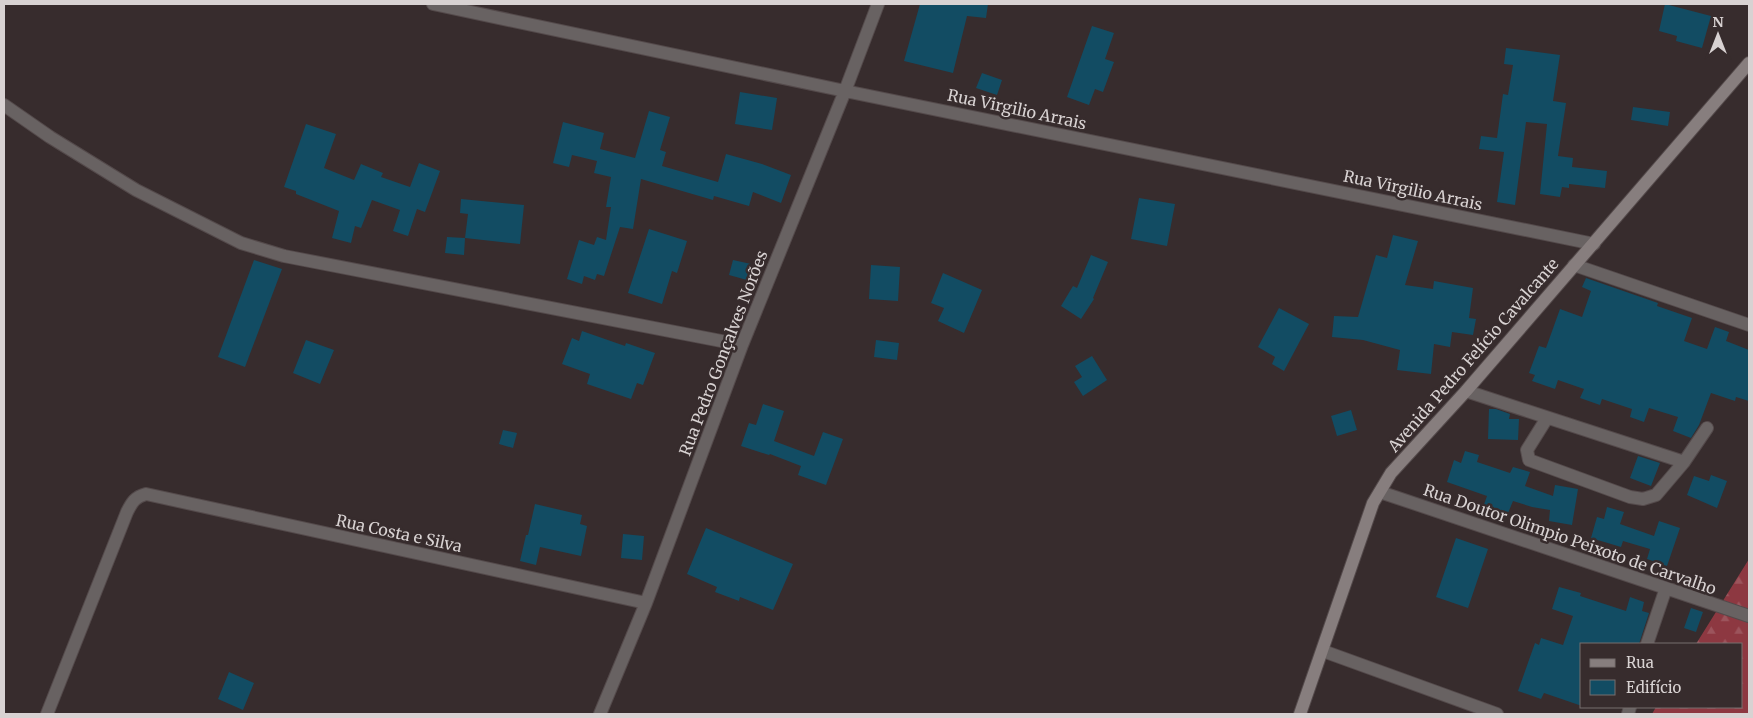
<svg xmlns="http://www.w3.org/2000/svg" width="1753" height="718" font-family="Merriweather,serif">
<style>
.forest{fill:url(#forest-firs)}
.building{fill:#124c63}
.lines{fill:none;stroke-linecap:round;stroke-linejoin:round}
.street-casing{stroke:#544a4b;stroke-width:14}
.secondary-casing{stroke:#544a4b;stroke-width:14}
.street{stroke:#686262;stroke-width:12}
.secondary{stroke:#877e7e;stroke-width:12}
.labels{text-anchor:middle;stroke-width:5;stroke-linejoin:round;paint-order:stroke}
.street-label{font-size:16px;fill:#d8d2d2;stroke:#372c2d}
</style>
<defs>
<pattern id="forest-firs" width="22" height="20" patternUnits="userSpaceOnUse" patternTransform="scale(1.25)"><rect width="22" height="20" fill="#8d3841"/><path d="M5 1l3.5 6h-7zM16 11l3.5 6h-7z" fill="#9c545c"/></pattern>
</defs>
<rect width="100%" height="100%" fill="#372c2d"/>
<path class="forest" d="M 1749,559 L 1749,714 L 1652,714 L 1656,707 L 1742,707 L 1742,644 L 1696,644 Z"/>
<path class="building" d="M 920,4 L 988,4 L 986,18 L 967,16 L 953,73 L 904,61 Z
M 1665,4 L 1711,16 L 1702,48 L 1676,41 L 1677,36 L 1659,31 Z
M 1092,26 L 1114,33 L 1105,59 L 1114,62 L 1103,92 L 1095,89 L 1089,105 L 1067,97 Z
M 1506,48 L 1560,55 L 1553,101 L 1566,103 L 1558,156 L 1573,158 L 1572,167 L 1607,171 L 1605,188 L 1569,184 L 1569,188 L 1562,187 L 1560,197 L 1540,194 L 1547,124 L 1526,122 L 1515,205 L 1497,202 L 1504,152 L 1479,149 L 1481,136 L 1497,138 L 1503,94 L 1508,95 L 1513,65 L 1504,64 Z
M 982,73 L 1002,80 L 997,95 L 976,88 Z
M 740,92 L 777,98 L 772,130 L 735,124 Z
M 1633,107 L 1670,112 L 1668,126 L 1631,120 Z
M 649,111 L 670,117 L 660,150 L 666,152 L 662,166 L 718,182 L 726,154 L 762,164 L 791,175 L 781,203 L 753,192 L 749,206 L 714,196 L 713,200 L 641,179 L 633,229 L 620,227 L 604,276 L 597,274 L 595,280 L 584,276 L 582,284 L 567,279 L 579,240 L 594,245 L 597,237 L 606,240 L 611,207 L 606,207 L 611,177 L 594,173 L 597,161 L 572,155 L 569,167 L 553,163 L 563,122 L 604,133 L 600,149 L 635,158 Z
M 306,124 L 336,134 L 324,168 L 354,180 L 361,164 L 383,173 L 381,177 L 410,187 L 419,163 L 440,171 L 425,212 L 417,209 L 408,236 L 393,231 L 400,210 L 372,200 L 361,228 L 355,226 L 351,243 L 332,238 L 339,211 L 296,194 L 296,191 L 284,187 Z
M 1139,198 L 1175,204 L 1167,246 L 1131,239 Z
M 461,199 L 524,205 L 520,244 L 465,238 L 468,214 L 460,213 Z
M 649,229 L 687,241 L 677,273 L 672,271 L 662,304 L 628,293 Z
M 1393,235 L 1418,241 L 1405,285 L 1433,289 L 1434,281 L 1473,288 L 1469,318 L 1476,319 L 1473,335 L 1452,332 L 1450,347 L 1434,344 L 1431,374 L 1397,370 L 1400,350 L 1363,340 L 1332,337 L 1334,316 L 1358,317 L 1376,255 L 1387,258 Z
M 447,237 L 465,238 L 464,255 L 445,253 Z
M 1091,255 L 1108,262 L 1093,298 L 1094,299 L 1081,319 L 1061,306 L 1073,286 L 1077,288 Z
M 254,260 L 282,269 L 245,367 L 218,357 Z
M 733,260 L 751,264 L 747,280 L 729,275 Z
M 871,265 L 900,267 L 898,301 L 869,299 Z
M 943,273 L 982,290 L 964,333 L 938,321 L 944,308 L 931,303 Z
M 1586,278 L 1658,303 L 1657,306 L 1692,318 L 1684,341 L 1707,349 L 1715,327 L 1729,332 L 1726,341 L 1749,350 L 1749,401 L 1736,397 L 1735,401 L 1711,393 L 1699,425 L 1691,438 L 1673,431 L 1678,417 L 1649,408 L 1644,422 L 1630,417 L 1632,409 L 1602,399 L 1600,405 L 1580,398 L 1584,389 L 1558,380 L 1555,389 L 1532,381 L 1535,375 L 1529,373 L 1539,346 L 1546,348 L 1560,309 L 1582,317 L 1591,291 L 1582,287 Z
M 1279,308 L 1309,324 L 1284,371 L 1272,364 L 1275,357 L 1258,347 Z
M 582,331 L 625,346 L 626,343 L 655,353 L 643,385 L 637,383 L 631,399 L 587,384 L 590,374 L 562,364 L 572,338 L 579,341 Z
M 306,340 L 334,350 L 320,384 L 293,373 Z
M 876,340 L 899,343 L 897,360 L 874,357 Z
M 1092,356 L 1107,380 L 1083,396 L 1074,382 L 1082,377 L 1075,366 Z
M 763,404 L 784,411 L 774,441 L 814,456 L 823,432 L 843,439 L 826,485 L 798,475 L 801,466 L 770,454 L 769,455 L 741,446 L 749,423 L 756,425 Z
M 1489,409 L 1496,409 L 1510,414 L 1509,419 L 1519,419 L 1518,440 L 1488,439 Z
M 1351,410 L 1357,430 L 1337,436 L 1331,416 Z
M 503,430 L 517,433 L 513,448 L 499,444 Z
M 1465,451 L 1479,455 L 1477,462 L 1510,473 L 1513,467 L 1530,472 L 1525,486 L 1553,496 L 1555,485 L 1578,489 L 1572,525 L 1549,521 L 1550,510 L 1532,507 L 1513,501 L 1506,518 L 1482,510 L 1487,496 L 1447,482 L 1454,460 L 1461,463 Z
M 1638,456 L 1660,463 L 1651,486 L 1630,478 Z
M 1711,475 L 1727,481 L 1717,508 L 1687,495 L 1694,476 L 1709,481 Z
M 535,504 L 582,515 L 580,524 L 587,526 L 581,556 L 540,547 L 536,565 L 520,561 L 526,535 L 528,535 Z
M 1607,507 L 1624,512 L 1620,524 L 1654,536 L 1659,521 L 1680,528 L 1667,566 L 1647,559 L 1650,549 L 1623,541 L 1621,547 L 1591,538 L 1597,517 L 1604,519 Z
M 706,528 L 793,564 L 773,610 L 740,597 L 739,601 L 715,592 L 717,587 L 687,574 Z
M 623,534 L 644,536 L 642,560 L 621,558 Z
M 1456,538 L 1488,549 L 1468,608 L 1436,597 Z
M 1559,587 L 1581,593 L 1580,596 L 1626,611 L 1630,597 L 1644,602 L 1642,611 L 1649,613 L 1639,644 L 1582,644 L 1582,706 L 1544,693 L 1541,699 L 1518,691 L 1535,643 L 1539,645 L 1541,638 L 1563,645 L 1573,616 L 1552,609 Z
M 1691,608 L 1703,612 L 1696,632 L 1684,628 Z
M 229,672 L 254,683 L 243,710 L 218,699 Z"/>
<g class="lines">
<defs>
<path id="street" d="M 433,4 L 845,91 L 1594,244
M 4,105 L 50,137 L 136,190 L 241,243 L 284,256 L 742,345
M 1574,265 L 1749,325
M 1466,391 L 1684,462
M 1547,418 L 1527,450 L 1529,460 L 1630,497 L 1643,499 L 1656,495 L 1684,462 L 1707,428
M 1380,492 L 1749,616
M 1647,644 L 1666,588
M 1323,651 L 1497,714
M 47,714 L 127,512 C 132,502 135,497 146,494 L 646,603
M 600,714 L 646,603 L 742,345 L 845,91 L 878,4
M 1628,714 L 1630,707"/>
<path id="secondary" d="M 1300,714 L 1373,503 L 1391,473 L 1466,391 L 1749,63"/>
</defs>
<use href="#street" class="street-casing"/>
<use href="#secondary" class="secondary-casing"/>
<use href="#street" class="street"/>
<use href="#secondary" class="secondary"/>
</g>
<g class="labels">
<g class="street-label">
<text transform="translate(1017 109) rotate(12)" y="6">Rua Virgilio Arrais</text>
<text transform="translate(1413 190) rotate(12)" y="6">Rua Virgilio Arrais</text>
<text transform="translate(723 353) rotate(-69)" y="6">Rua Pedro Gonçalves Norões</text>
<text transform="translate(1473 355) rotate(-49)" y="6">Avenida Pedro Felício Cavalcante</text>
<text transform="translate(399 533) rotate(12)" y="6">Rua Costa e Silva</text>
<text transform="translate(1570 539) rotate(19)" y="6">Rua Doutor Olimpio Peixoto de Carvalho</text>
</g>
</g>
<rect width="1753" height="718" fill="none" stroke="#d8d2d2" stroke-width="10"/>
<rect x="1580" y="643" width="162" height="65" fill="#372c2d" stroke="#776e6f"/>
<rect x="1590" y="659" width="25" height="8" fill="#877e7e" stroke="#776e6f"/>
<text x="1626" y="668" font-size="15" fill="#d8d2d2">Rua</text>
<rect x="1590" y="680" width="25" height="15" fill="#124c63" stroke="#776e6f"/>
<text x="1626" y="693" font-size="15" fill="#d8d2d2">Edifício</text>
<g transform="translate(1718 35)" stroke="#372c2d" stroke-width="4" paint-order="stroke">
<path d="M0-4L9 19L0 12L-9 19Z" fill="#d8d2d2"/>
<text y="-8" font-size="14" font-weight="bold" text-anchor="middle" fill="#d8d2d2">N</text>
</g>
</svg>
